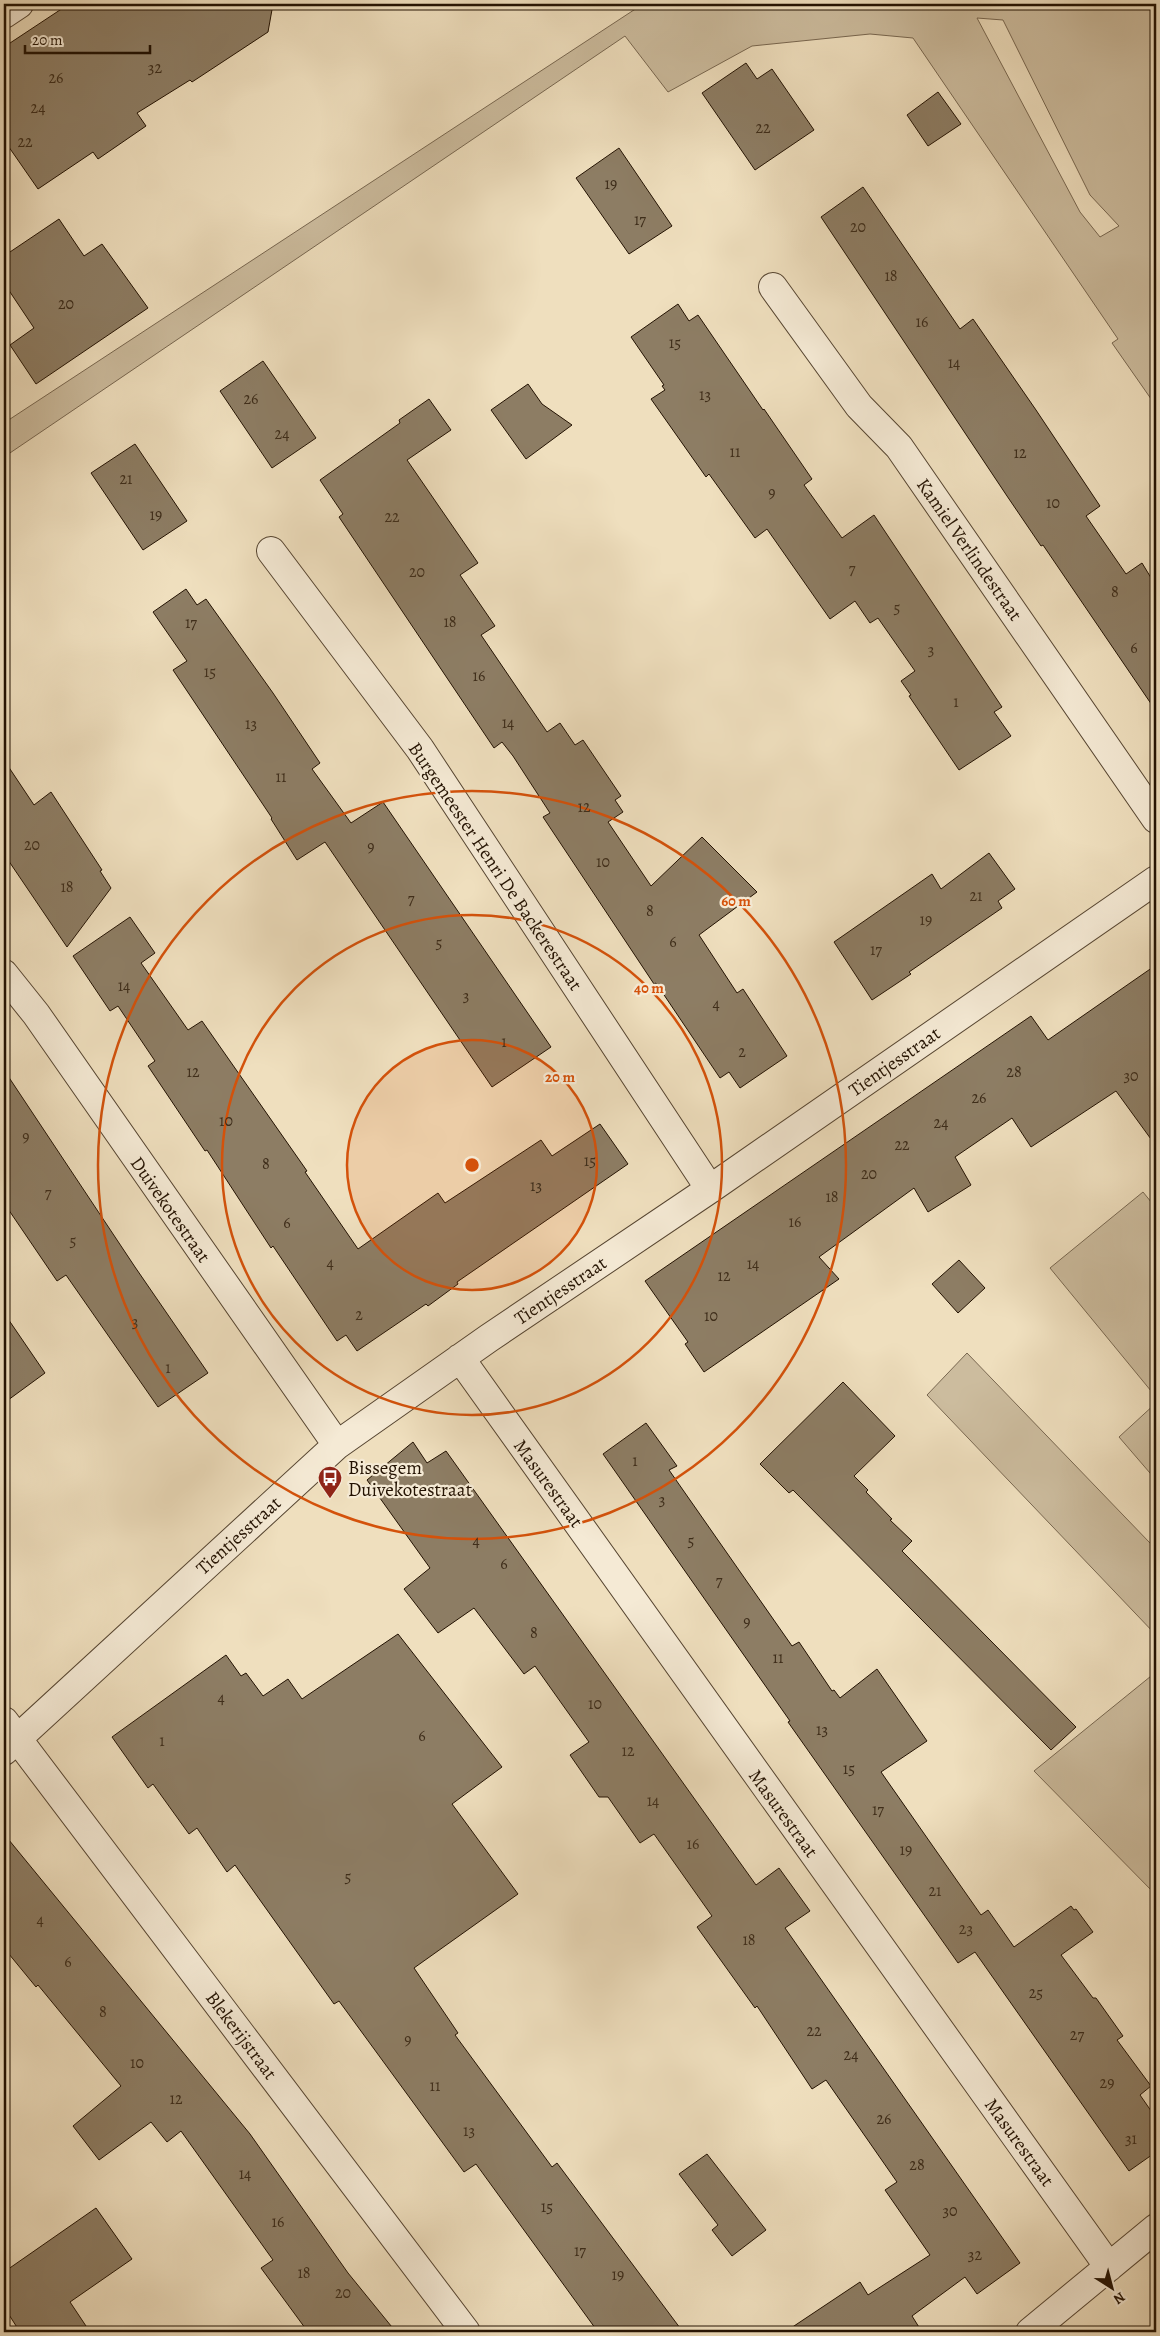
<svg xmlns="http://www.w3.org/2000/svg" width="1160" height="2336" font-family="Alegreya,serif">
<style>
.green{fill:#ccbc9e;stroke:#786750;fill-rule:evenodd}
.building{fill:#8d7d64;stroke:#231202}
.lines{fill:none;stroke-linecap:round;stroke-linejoin:round}
.minor-casing{stroke:#564531;stroke-width:30}
.minor{stroke:#f5ead5;stroke-width:28}
.ring{fill:none;stroke:#d4520b;stroke-width:2.5}
.labels{text-anchor:middle;stroke-width:4.5;stroke-linejoin:round;paint-order:stroke}
.number-label{font-size:16px;fill:#3e2d1a}
.street-label{font-size:19px;fill:#231202;stroke:#f5ead5}
.poi-label{font-size:19px;fill:#231202;stroke:#f5ead5;text-anchor:start}
.centre{fill:#d4520b;stroke:#f5ead5;stroke-width:2.5}
.ring-label{font-size:15px;text-anchor:middle;font-weight:bold;fill:#d4520b;stroke:#f5ead5;stroke-width:4.5;stroke-linejoin:round;paint-order:stroke}
</style>
<rect width="100%" height="100%" fill="#efdfbe"/>
<filter id="stains"><feTurbulence type="fractalNoise" baseFrequency=".004" numOctaves="4"/><feColorMatrix values="0 0 0 0 .2 0 0 0 0 .09 0 0 0 0 .02 0 0 0 .5 -.17"/></filter>
<radialGradient id="worn" r=".72"><stop offset=".6" stop-color="#630" stop-opacity="0"/><stop offset="1" stop-color="#630" stop-opacity=".3"/></radialGradient>
<path class="green" d="M 643,4 L 1156,4 L 1156,406 L 1112,343 L 1118,339 L 913,38 L 870,34 L 752,46 L 668,92 L 625,36 L 4,457 L 4,423 ZM 977,18 L 1003,20 L 1090,195 L 1119,226 L 1100,237 L 1080,212 Z
M 1143,1192 L 1156,1208 L 1156,1397 L 1050,1268 Z
M 967,1353 L 1150,1543 L 1156,1537 L 1156,1635 L 927,1395 Z
M 1156,1403 L 1156,1480 L 1119,1437 Z
M 1156,1672 L 1156,1895 L 1034,1771 Z"/>
<path class="building" d="M 69,4 L 273,4 L 268,32 L 192,82 L 190,80 L 137,113 L 146,126 L 98,159 L 93,152 L 38,189 L 4,140 L 4,47 Z
M 746,63 L 757,79 L 772,69 L 814,130 L 755,170 L 702,93 Z
M 938,92 L 961,124 L 928,146 L 907,115 Z
M 619,148 L 672,226 L 629,254 L 576,178 Z
M 863,187 L 960,329 L 973,319 L 1036,410 L 1100,506 L 1086,516 L 1126,574 L 1142,563 L 1156,586 L 1156,711 L 1043,545 L 1041,546 L 1007,496 L 821,217 Z
M 59,219 L 84,256 L 102,244 L 148,308 L 36,384 L 10,345 L 34,328 L 4,283 L 4,256 Z
M 678,304 L 689,321 L 698,315 L 763,410 L 764,409 L 812,479 L 804,485 L 842,538 L 874,515 L 1002,707 L 994,712 L 1011,736 L 959,770 L 909,696 L 911,695 L 901,681 L 915,671 L 878,618 L 870,623 L 855,601 L 830,619 L 767,529 L 755,538 L 709,474 L 706,477 L 651,399 L 665,390 L 662,386 L 664,385 L 631,337 Z
M 263,361 L 316,438 L 272,468 L 220,391 Z
M 528,384 L 542,404 L 572,425 L 526,459 L 491,410 Z
M 429,399 L 451,430 L 407,460 L 478,563 L 460,575 L 495,626 L 481,635 L 547,732 L 560,723 L 575,745 L 583,740 L 621,796 L 615,800 L 623,812 L 608,822 L 651,886 L 702,837 L 757,892 L 699,935 L 737,993 L 743,989 L 787,1056 L 740,1088 L 729,1072 L 720,1078 L 656,983 L 654,984 L 543,817 L 550,813 L 513,756 L 502,742 L 494,748 L 339,517 L 343,514 L 320,480 L 400,423 L 399,420 Z
M 135,444 L 187,521 L 143,550 L 91,473 Z
M 186,589 L 197,605 L 206,599 L 273,693 L 320,763 L 312,769 L 351,823 L 383,802 L 551,1047 L 492,1087 L 325,842 L 297,860 L 271,819 L 272,818 L 173,670 L 187,661 L 153,612 Z
M 4,760 L 34,805 L 51,792 L 102,870 L 100,871 L 111,888 L 67,947 L 4,854 Z
M 989,853 L 1015,889 L 998,901 L 1002,908 L 909,972 L 911,974 L 872,1000 L 834,942 L 932,874 L 941,889 Z
M 130,917 L 155,953 L 141,963 L 188,1030 L 202,1021 L 307,1171 L 305,1172 L 358,1249 L 438,1193 L 445,1203 L 541,1140 L 552,1156 L 600,1124 L 628,1164 L 457,1282 L 458,1284 L 428,1306 L 426,1304 L 357,1351 L 346,1335 L 337,1341 L 273,1246 L 271,1248 L 207,1150 L 205,1151 L 148,1066 L 155,1061 L 118,1006 L 110,1011 L 73,956 Z
M 1156,965 L 1156,1146 L 1116,1091 L 1031,1147 L 1012,1118 L 955,1157 L 971,1185 L 928,1212 L 914,1188 L 819,1257 L 839,1279 L 704,1372 L 685,1344 L 688,1342 L 645,1281 L 1031,1016 L 1048,1040 Z
M 4,1070 L 135,1267 L 208,1373 L 158,1407 L 66,1275 L 57,1281 L 4,1203 Z
M 959,1260 L 985,1288 L 958,1313 L 932,1284 Z
M 4,1313 L 45,1373 L 4,1403 Z
M 843,1382 L 895,1436 L 854,1476 L 868,1490 L 866,1492 L 892,1519 L 890,1520 L 912,1541 L 902,1551 L 1076,1727 L 1051,1750 L 793,1490 L 789,1493 L 760,1464 Z
M 646,1423 L 677,1466 L 669,1470 L 792,1646 L 799,1642 L 832,1691 L 834,1690 L 840,1698 L 877,1669 L 927,1741 L 881,1772 L 981,1915 L 988,1910 L 1014,1947 L 1071,1906 L 1074,1910 L 1076,1909 L 1093,1932 L 1061,1955 L 1093,1998 L 1096,1998 L 1123,2036 L 1117,2040 L 1151,2086 L 1140,2095 L 1156,2118 L 1156,2152 L 1129,2171 L 975,1952 L 958,1963 L 788,1722 L 790,1721 L 603,1454 Z
M 413,1442 L 427,1463 L 446,1451 L 756,1885 L 779,1868 L 810,1911 L 785,1928 L 1020,2263 L 977,2294 L 965,2277 L 912,2316 L 922,2332 L 785,2332 L 860,2282 L 868,2295 L 930,2255 L 885,2190 L 897,2182 L 826,2080 L 812,2089 L 757,2006 L 755,2008 L 697,1927 L 712,1916 L 654,1834 L 640,1843 L 608,1797 L 599,1797 L 570,1755 L 589,1742 L 535,1666 L 524,1674 L 474,1608 L 438,1633 L 404,1589 L 430,1568 L 367,1480 Z
M 398,1634 L 502,1767 L 452,1804 L 518,1894 L 414,1968 L 458,2033 L 455,2035 L 552,2167 L 557,2163 L 683,2332 L 598,2332 L 476,2164 L 464,2172 L 339,2001 L 334,2004 L 235,1865 L 227,1872 L 197,1828 L 189,1834 L 153,1784 L 148,1788 L 112,1737 L 226,1655 L 241,1676 L 246,1673 L 263,1696 L 288,1679 L 302,1699 Z
M 4,1834 L 250,2134 L 348,2273 L 396,2332 L 308,2332 L 261,2268 L 273,2260 L 181,2131 L 167,2142 L 151,2122 L 99,2160 L 73,2126 L 121,2086 L 38,1985 L 36,1987 L 4,1948 Z
M 707,2154 L 766,2230 L 732,2256 L 712,2230 L 718,2225 L 679,2174 Z
M 96,2208 L 132,2259 L 70,2302 L 90,2332 L 20,2332 L 4,2307 L 4,2272 Z"/>
<g class="lines">
<defs>
<path id="minor" d="M 4,14 L 19,4
M 773,287 L 859,406 L 899,447 L 1156,819
M 271,551 L 420,749 L 710,1189
M 4,974 L 36,1014 L 337,1445
M 460,1358 L 1109,2267
M 4,1721 L 466,2332
M 4,1751 L 337,1445 L 489,1338 L 710,1189 L 1156,880
M 1030,2332 L 1156,2228"/>
</defs>
<use href="#minor" class="minor-casing"/>
<use href="#minor" class="minor"/>
</g>
<circle cx="472" cy="1165" r="125" fill="#d4520b" fill-opacity=".12"/>
<g class="ring">
<circle cx="472" cy="1165" r="125"/>
<circle cx="472" cy="1165" r="250"/>
<circle cx="472" cy="1165" r="374"/>
</g>
<defs>
<symbol id="bus-pin" viewBox="-11 -11 22 30"><path d="M0 17L-7.5 6A9.5 9.5 0 1 1 7.5 6Z" fill="#8f2418" stroke="#f5ead5"/><path d="M-5-6H5V4H4V6H2V4H-2V6H-4V4H-5ZM-3.5-4V0h7V-4ZM-3.5 1.2v1.5H-2V1.2ZM2 1.2v1.5H3.5V1.2Z" fill="#fff"/></symbol>
</defs>
<g fill-rule="evenodd">
<use href="#bus-pin" x="316" y="1464" width="28" height="38"/>
</g>
<g class="labels">
<g class="number-label">
<text x="155" y="73">32</text>
<text x="56" y="83">26</text>
<text x="38" y="113">24</text>
<text x="763" y="133">22</text>
<text x="25" y="147">22</text>
<text x="611" y="189">19</text>
<text x="640" y="225">17</text>
<text x="858" y="232">20</text>
<text x="891" y="281">18</text>
<text x="66" y="309">20</text>
<text x="922" y="327">16</text>
<text x="675" y="348">15</text>
<text x="954" y="368">14</text>
<text x="705" y="400">13</text>
<text x="251" y="404">26</text>
<text x="282" y="439">24</text>
<text x="735" y="457">11</text>
<text x="1020" y="458">12</text>
<text x="126" y="484">21</text>
<text x="772" y="498">9</text>
<text x="1053" y="508">10</text>
<text x="156" y="520">19</text>
<text x="392" y="522">22</text>
<text x="852" y="574">7</text>
<text x="417" y="577">20</text>
<text x="1115" y="597">8</text>
<text x="897" y="613">5</text>
<text x="450" y="627">18</text>
<text x="191" y="628">17</text>
<text x="1134" y="653">6</text>
<text x="931" y="655">3</text>
<text x="210" y="677">15</text>
<text x="479" y="681">16</text>
<text x="956" y="707">1</text>
<text x="508" y="728">14</text>
<text x="251" y="729">13</text>
<text x="281" y="782">11</text>
<text x="584" y="812">12</text>
<text x="32" y="850">20</text>
<text x="371" y="852">9</text>
<text x="603" y="867">10</text>
<text x="67" y="892">18</text>
<text x="976" y="901">21</text>
<text x="411" y="904">7</text>
<text x="650" y="916">8</text>
<text x="926" y="925">19</text>
<text x="673" y="947">6</text>
<text x="439" y="948">5</text>
<text x="876" y="955">17</text>
<text x="124" y="991">14</text>
<text x="466" y="1001">3</text>
<text x="716" y="1009">4</text>
<text x="504" y="1047">1</text>
<text x="742" y="1057">2</text>
<text x="193" y="1077">12</text>
<text x="1014" y="1077">28</text>
<text x="1131" y="1081">30</text>
<text x="979" y="1103">26</text>
<text x="226" y="1126">10</text>
<text x="941" y="1128">24</text>
<text x="26" y="1142">9</text>
<text x="902" y="1150">22</text>
<text x="590" y="1166">15</text>
<text x="266" y="1169">8</text>
<text x="869" y="1179">20</text>
<text x="536" y="1191">13</text>
<text x="48" y="1198">7</text>
<text x="832" y="1202">18</text>
<text x="795" y="1227">16</text>
<text x="287" y="1228">6</text>
<text x="73" y="1246">5</text>
<text x="330" y="1268">4</text>
<text x="753" y="1269">14</text>
<text x="724" y="1281">12</text>
<text x="359" y="1320">2</text>
<text x="711" y="1321">10</text>
<text x="135" y="1327">3</text>
<text x="168" y="1373">1</text>
<text x="635" y="1466">1</text>
<text x="662" y="1505">3</text>
<text x="476" y="1546">4</text>
<text x="691" y="1546">5</text>
<text x="504" y="1569">6</text>
<text x="719" y="1586">7</text>
<text x="747" y="1627">9</text>
<text x="534" y="1638">8</text>
<text x="778" y="1663">11</text>
<text x="221" y="1703">4</text>
<text x="595" y="1709">10</text>
<text x="822" y="1735">13</text>
<text x="422" y="1741">6</text>
<text x="162" y="1746">1</text>
<text x="628" y="1756">12</text>
<text x="849" y="1774">15</text>
<text x="653" y="1806">14</text>
<text x="878" y="1815">17</text>
<text x="693" y="1849">16</text>
<text x="906" y="1855">19</text>
<text x="348" y="1882">5</text>
<text x="935" y="1896">21</text>
<text x="40" y="1925">4</text>
<text x="966" y="1934">23</text>
<text x="749" y="1945">18</text>
<text x="68" y="1967">6</text>
<text x="1036" y="1998">25</text>
<text x="103" y="2017">8</text>
<text x="814" y="2036">22</text>
<text x="1077" y="2040">27</text>
<text x="408" y="2045">9</text>
<text x="851" y="2060">24</text>
<text x="137" y="2068">10</text>
<text x="1107" y="2088">29</text>
<text x="435" y="2091">11</text>
<text x="176" y="2104">12</text>
<text x="884" y="2124">26</text>
<text x="469" y="2136">13</text>
<text x="1131" y="2144">31</text>
<text x="917" y="2170">28</text>
<text x="245" y="2179">14</text>
<text x="547" y="2212">15</text>
<text x="950" y="2216">30</text>
<text x="278" y="2227">16</text>
<text x="580" y="2256">17</text>
<text x="975" y="2260">32</text>
<text x="304" y="2278">18</text>
<text x="618" y="2280">19</text>
<text x="343" y="2298">20</text>
</g>
<g class="street-label">
<text transform="translate(970 549) rotate(55)" y="7">Kamiel Verlindestraat</text>
<text transform="translate(496 866) rotate(56)" y="7">Burgemeester Henri De Backerestraat</text>
<text transform="translate(894 1061) rotate(-35)" y="7">Tientjesstraat</text>
<text transform="translate(171 1209) rotate(55)" y="7">Duivekotestraat</text>
<text transform="translate(560 1290) rotate(-34)" y="7">Tientjesstraat</text>
<text transform="translate(549 1483) rotate(54)" y="7">Masurestraat</text>
<text transform="translate(238 1535) rotate(-42)" y="7">Tientjesstraat</text>
<text transform="translate(784 1813) rotate(54)" y="7">Masurestraat</text>
<text transform="translate(242 2035) rotate(53)" y="7">Blekerijstraat</text>
<text transform="translate(1020 2142) rotate(54)" y="7">Masurestraat</text>
</g>
<g class="poi-label">
<text x="348" y="1474">Bissegem<tspan x="348" dy="22">Duivekotestraat</tspan></text>
</g>
</g>
<circle cx="472" cy="1165" r="8" class="centre"/>
<g class="ring-label">
<text x="736" y="906">60 m</text>
<text x="649" y="993">40 m</text>
<text x="560" y="1082">20 m</text>
</g>
<rect width="1160" height="2336" fill="none" stroke="#efdfbe" stroke-width="20"/>
<rect x="5" y="5" width="1150" height="2326" fill="none" stroke="#231202" stroke-width="2.5"/>
<rect x="10" y="10" width="1140" height="2316" fill="none" stroke="#231202"/>
<g transform="translate(1112 2288) rotate(144)" stroke="#f5ead5" stroke-width="4" paint-order="stroke">
<path d="M0-4L9 19L0 12L-9 19Z" fill="#231202"/>
<text y="-8" font-size="14" font-weight="bold" text-anchor="middle" fill="#231202">N</text>
</g>
<path d="M25 45v8h125v-8" fill="none" stroke="#231202" stroke-width="2.5"/>
<text x="32" y="45" font-size="15" fill="#231202" stroke="#f5ead5" stroke-width="4" paint-order="stroke">20 m</text>
<rect width="100%" height="100%" filter="url(#stains)"/>
<rect width="100%" height="100%" fill="url(#worn)"/>
</svg>
